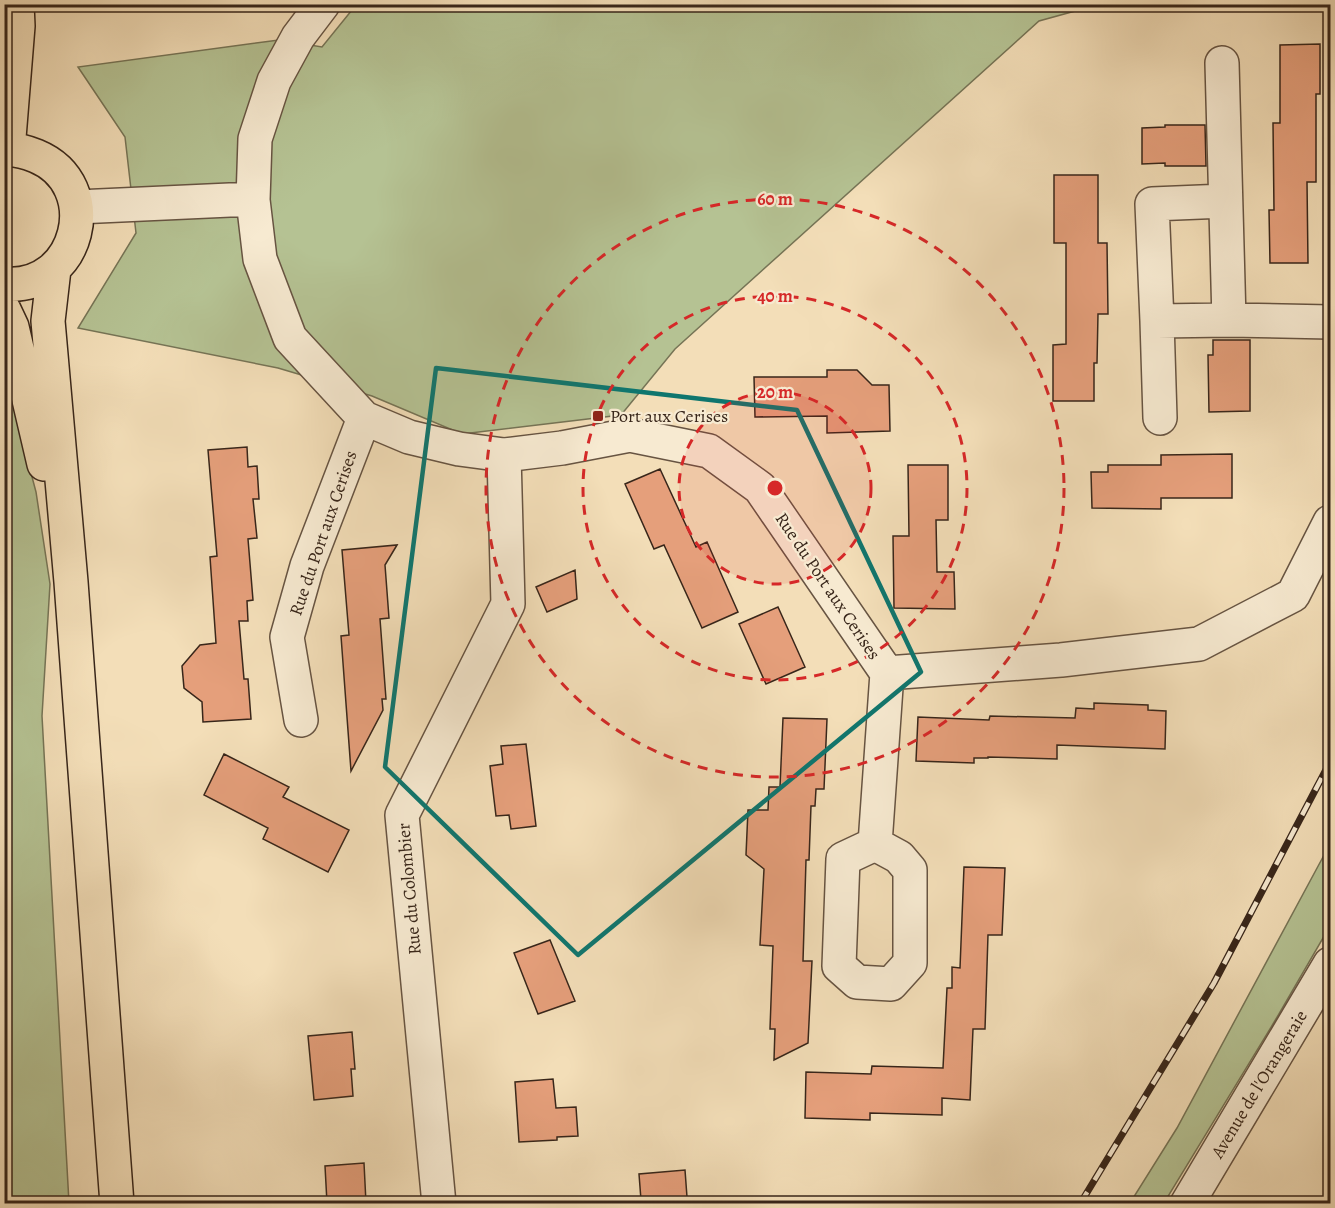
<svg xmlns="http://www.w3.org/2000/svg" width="1335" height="1208" font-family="Alegreya,serif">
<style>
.green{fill:#b5c293;stroke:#767456;stroke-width:1.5}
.building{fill:#e59f7b;stroke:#38261a;stroke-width:1.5}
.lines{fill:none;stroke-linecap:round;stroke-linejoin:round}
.minor-casing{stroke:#675442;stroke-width:36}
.major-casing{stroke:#38261a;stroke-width:36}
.minor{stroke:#f7ead1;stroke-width:33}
.major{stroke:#f3deb8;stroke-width:33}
.rail-casing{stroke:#38261a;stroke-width:7}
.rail{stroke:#f7ead1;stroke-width:4.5;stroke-dasharray:14;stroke-linecap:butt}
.marked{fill:none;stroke:#0f766e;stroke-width:4.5;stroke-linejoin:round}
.ring{fill:none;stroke:#d62828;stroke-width:3;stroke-dasharray:10 8}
.poi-dot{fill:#8f2418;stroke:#f7ead1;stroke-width:2}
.labels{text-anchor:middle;stroke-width:4.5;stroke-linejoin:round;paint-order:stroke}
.poi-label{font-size:18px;fill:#38261a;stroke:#f7ead1;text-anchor:start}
.street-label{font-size:18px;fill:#38261a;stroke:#f7ead1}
.centre{fill:#d62828;stroke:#f7ead1;stroke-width:3}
.ring-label{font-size:18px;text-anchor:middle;font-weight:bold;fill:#d62828;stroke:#f7ead1;stroke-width:4.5;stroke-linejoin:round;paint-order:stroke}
</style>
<rect width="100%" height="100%" fill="#f3deb8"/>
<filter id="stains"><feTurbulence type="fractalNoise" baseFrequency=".00333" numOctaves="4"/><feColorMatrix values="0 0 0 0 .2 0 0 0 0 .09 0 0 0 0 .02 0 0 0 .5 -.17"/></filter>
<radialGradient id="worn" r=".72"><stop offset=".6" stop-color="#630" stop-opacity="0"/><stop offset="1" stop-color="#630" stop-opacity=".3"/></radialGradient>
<path class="green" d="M 356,5 L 1097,5 L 1039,21 L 675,349 L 621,415 L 462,434 L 372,396 L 278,368 L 78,328 L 136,233 L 125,137 L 78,67 L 279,40 L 322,47 Z
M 4,371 L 36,492 L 50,584 L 42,716 L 69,1203 L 5,1203 Z
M 1330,844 L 1330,926 L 1276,1019 L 1164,1203 L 1130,1203 L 1177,1128 Z"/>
<path class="building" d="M 1320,44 L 1320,94 L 1316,94 L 1316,182 L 1307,182 L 1308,263 L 1270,263 L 1269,210 L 1274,210 L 1273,123 L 1280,123 L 1280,45 Z
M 1165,125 L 1205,125 L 1206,166 L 1165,166 L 1165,163 L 1142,164 L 1142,128 L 1165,127 Z
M 1054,175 L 1098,175 L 1098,243 L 1107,243 L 1108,314 L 1098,314 L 1097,363 L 1094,363 L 1094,401 L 1053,401 L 1053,345 L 1066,344 L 1066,243 L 1054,243 Z
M 1213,340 L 1250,340 L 1250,411 L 1209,412 L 1208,355 L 1213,355 Z
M 827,370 L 857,370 L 872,385 L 889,385 L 890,431 L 827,433 L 827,416 L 755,417 L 754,377 L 827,377 Z
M 247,447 L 248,467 L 257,466 L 259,499 L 253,499 L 257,538 L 248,539 L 253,600 L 247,601 L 248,621 L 239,621 L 244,679 L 248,679 L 251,719 L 203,722 L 202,702 L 184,688 L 182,666 L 200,645 L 216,643 L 210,557 L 217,556 L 208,450 Z
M 1232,454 L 1232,498 L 1161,498 L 1161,509 L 1092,508 L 1091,472 L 1108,472 L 1108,465 L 1161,465 L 1161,455 Z
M 908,465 L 948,465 L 948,520 L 936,520 L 937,572 L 954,572 L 955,609 L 894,608 L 893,536 L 909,536 Z
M 660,469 L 696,547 L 707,542 L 738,612 L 702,628 L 664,545 L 654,549 L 625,484 Z
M 397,545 L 385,565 L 389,618 L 380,619 L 386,699 L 382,699 L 383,710 L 351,771 L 341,636 L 349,635 L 342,550 Z
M 575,570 L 577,599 L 547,612 L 536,587 Z
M 778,607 L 805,667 L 766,684 L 739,624 Z
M 1094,703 L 1148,705 L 1148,710 L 1166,711 L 1165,749 L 1057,745 L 1057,759 L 988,757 L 988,758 L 974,758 L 974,763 L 916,761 L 918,717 L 989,720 L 990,716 L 1075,718 L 1076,708 L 1094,709 Z
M 783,718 L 827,719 L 824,789 L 816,789 L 815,806 L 811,806 L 809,860 L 806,860 L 803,961 L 812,961 L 808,1043 L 774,1060 L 775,1029 L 770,1029 L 773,946 L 760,945 L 764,869 L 746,855 L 748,810 L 768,810 L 769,787 L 780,787 Z
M 526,744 L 536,826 L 511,829 L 509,815 L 496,816 L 490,766 L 503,764 L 501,746 Z
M 224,754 L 289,787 L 283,797 L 349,830 L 328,872 L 263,839 L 268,828 L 204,795 Z
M 964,867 L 1005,868 L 1002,935 L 988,935 L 985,1029 L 973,1029 L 970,1100 L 942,1098 L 942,1115 L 870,1113 L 870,1120 L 805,1118 L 806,1072 L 871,1074 L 872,1066 L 943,1068 L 947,988 L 952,988 L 952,967 L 960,968 Z
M 550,940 L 575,1001 L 538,1014 L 514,953 Z
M 352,1032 L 355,1069 L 351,1069 L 353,1096 L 314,1100 L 308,1036 Z
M 553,1079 L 556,1108 L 576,1107 L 578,1136 L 557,1137 L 557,1140 L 519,1142 L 515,1082 Z
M 364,1163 L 366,1203 L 327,1203 L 325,1166 Z
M 685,1170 L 687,1197 L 641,1200 L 639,1174 Z"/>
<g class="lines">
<defs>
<path id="minor" d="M 323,4 L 298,37 L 274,81 L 255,139 L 253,200 L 260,259 L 290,338 L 364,418 L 409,437 L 459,449 L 504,455 L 562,448 L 630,435 L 709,451 L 760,488 L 887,673 L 1061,660 L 1199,644 L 1293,595 L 1330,522
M 1222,63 L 1229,320 L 1330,322
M 1225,201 L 1152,204 L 1157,321 L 1229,320
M 77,207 L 230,200 L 253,200
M 1157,321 L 1160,418
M 301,720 L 287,637 L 307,566 L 364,418
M 875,844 L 899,857 L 910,870 L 910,963 L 891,984 L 857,982 L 839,966 L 843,859 L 875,844 L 887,673
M 439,1204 L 402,815 L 508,604 L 504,455
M 1187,1204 L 1330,964"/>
<path id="major" d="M 4,150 C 15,149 26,152 36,156 C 106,185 79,291 4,284
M 8,150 L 18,26 L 17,4
M 54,269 L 48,321 L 71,582 L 117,1204
M 4,310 L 12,327 L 44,464"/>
</defs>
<use href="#minor" class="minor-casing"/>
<use href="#major" class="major-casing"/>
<use href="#minor" class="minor"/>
<use href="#major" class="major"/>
<defs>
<path id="rail" d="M 1080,1204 L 1214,983 L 1330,762"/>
</defs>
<use href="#rail" class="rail-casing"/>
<use href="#rail" class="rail"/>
</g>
<path class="marked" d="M 436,368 L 797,410 L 921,672 L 578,955 L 385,767 Z"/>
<circle cx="775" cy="488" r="96" fill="#d62828" fill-opacity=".12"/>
<g class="ring">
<circle cx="775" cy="488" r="96"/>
<circle cx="775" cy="488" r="192"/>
<circle cx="775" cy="488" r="289"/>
</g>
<rect class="poi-dot" x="592" y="410" width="12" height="12" rx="3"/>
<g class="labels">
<g class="poi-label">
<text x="610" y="422">Port aux Cerises</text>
</g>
<g class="street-label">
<text transform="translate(323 533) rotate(-71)" y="6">Rue du Port aux Cerises</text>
<text transform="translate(828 586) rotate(56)" y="6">Rue du Port aux Cerises</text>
<text transform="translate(409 889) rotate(-95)" y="6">Rue du Colombier</text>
<text transform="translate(1259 1084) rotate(-59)" y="6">Avenue de l'Orangeraie</text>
</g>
</g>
<circle cx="775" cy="488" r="9" class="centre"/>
<g class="ring-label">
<text x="775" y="205">60 m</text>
<text x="775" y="302">40 m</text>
<text x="775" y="398">20 m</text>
</g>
<rect width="1335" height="1208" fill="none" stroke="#f3deb8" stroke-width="24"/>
<rect x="6" y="6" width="1323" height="1196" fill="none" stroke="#38261a" stroke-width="3"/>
<rect x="12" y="12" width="1311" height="1184" fill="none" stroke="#38261a" stroke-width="1.5"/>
<rect width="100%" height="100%" filter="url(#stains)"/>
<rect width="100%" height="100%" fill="url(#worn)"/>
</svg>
